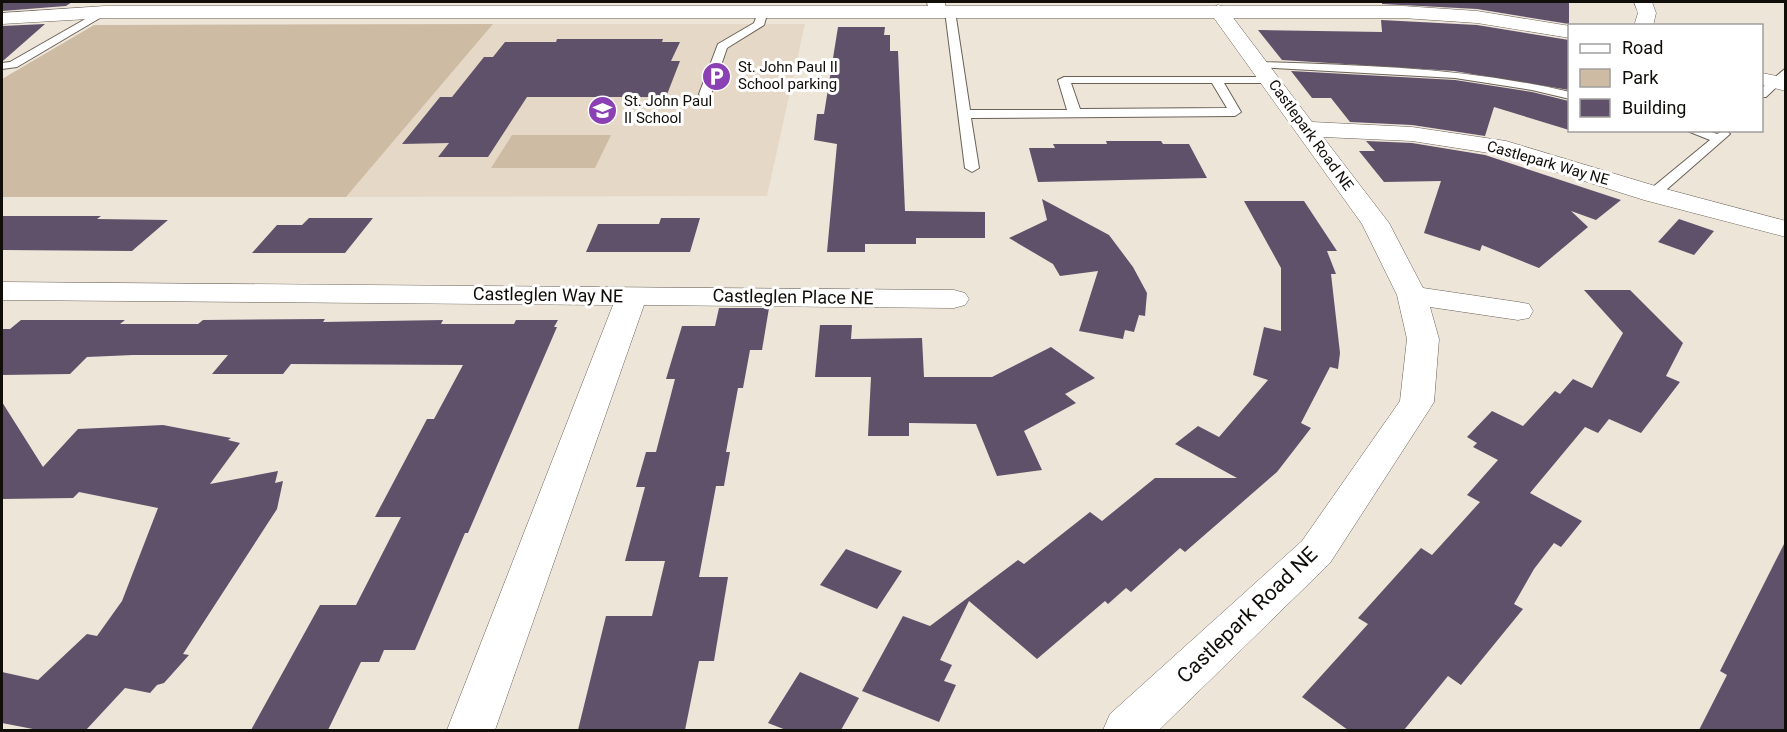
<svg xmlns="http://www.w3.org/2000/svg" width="1787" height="732" font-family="Roboto,sans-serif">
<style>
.built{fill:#e6d8c6}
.green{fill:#cdbba3}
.building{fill:#60516a}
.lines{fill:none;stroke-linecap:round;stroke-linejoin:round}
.lane-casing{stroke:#6a6257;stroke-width:2}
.street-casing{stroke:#6a6257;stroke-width:1}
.secondary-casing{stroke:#6a6257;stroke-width:1}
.lane{fill:#fff;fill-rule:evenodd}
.street{fill:#fff;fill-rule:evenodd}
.secondary{fill:#fff;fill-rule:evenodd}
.labels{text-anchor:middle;stroke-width:6;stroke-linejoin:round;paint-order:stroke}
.far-poi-label{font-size:15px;fill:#110e0a;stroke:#fff;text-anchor:start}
.far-street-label{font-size:15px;fill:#110e0a;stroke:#fff}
.street-label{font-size:18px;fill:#110e0a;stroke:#fff}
.near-street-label{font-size:21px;fill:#110e0a;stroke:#fff}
</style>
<rect width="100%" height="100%" fill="#eee5d9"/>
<path class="built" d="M 493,24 L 805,24 L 767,196 L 346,197 Z"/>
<path class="green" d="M 493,24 L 346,197 L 2,197 L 2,79 L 94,25 Z
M 512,135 L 611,135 L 595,168 L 491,168 Z"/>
<path class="building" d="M 2,2 L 72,2 L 66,6 L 2,11 Z
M 1382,2 L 1569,2 L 1569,24 L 1477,9 L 1382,4 Z
M 1381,20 L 1477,25 L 1569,40 L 1569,90 L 1454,71 L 1282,60 L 1258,30 L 1382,32 Z
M 45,24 L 4,60 L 2,61 L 2,26 Z
M 838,27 L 885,27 L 884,35 L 890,35 L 890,51 L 898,51 L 905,211 L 985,212 L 985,238 L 916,238 L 916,244 L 865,244 L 865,252 L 827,252 L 837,144 L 814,140 L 817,114 L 824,114 Z
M 557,39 L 663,39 L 662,42 L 680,42 L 671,61 L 680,61 L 666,97 L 527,97 L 488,157 L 438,157 L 449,143 L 402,144 L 440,97 L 452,97 L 484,57 L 493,57 L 505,42 L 556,42 Z
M 1291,71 L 1455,80 L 1532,92 L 1569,101 L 1569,130 L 1494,107 L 1485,136 L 1412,125 L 1350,122 L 1331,98 L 1312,98 Z
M 1106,141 L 1161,141 L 1163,144 L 1189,144 L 1207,178 L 1038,182 L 1029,148 L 1055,148 L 1053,144 L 1107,144 Z
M 1366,141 L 1412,143 L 1485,155 L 1621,200 L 1596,220 L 1571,211 L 1588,227 L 1539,268 L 1482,245 L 1480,251 L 1424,233 L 1441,181 L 1384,182 L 1359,151 L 1375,151 Z
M 1042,199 L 1109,235 L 1133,267 L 1147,293 L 1145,316 L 1139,315 L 1134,332 L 1125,330 L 1123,339 L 1079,331 L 1098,271 L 1060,276 L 1053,264 L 1009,238 L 1047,220 Z
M 1244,201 L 1304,201 L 1337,251 L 1327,251 L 1336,274 L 1331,274 L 1340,353 L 1338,369 L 1330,367 L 1301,423 L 1311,428 L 1277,472 L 1185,552 L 1180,548 L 1131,592 L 1126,588 L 1108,604 L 1105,601 L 1037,659 L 969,601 L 940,660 L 952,665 L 944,681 L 956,685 L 939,722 L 862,691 L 903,616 L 930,626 L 1018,560 L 1024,564 L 1090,512 L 1102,521 L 1155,478 L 1237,478 L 1175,444 L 1198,426 L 1219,437 L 1268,380 L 1253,375 L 1264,327 L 1281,331 L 1281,268 Z
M 2,216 L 101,216 L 97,219 L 168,220 L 132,251 L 2,250 Z
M 309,218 L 373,218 L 345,253 L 252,253 L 277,225 L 302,225 Z
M 661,218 L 700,218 L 690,252 L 586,252 L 598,224 L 659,224 Z
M 1679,219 L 1714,231 L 1694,255 L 1658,242 Z
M 1584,290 L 1630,290 L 1683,343 L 1666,376 L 1680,382 L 1641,433 L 1609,419 L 1598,433 L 1585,427 L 1530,493 L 1582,521 L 1561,547 L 1554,543 L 1534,569 L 1514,604 L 1523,609 L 1461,685 L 1448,676 L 1404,730 L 1348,730 L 1302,697 L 1368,624 L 1358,618 L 1421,548 L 1432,555 L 1480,502 L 1467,495 L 1498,460 L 1473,447 L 1477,443 L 1467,437 L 1492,411 L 1523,426 L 1555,391 L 1560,394 L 1573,379 L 1592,388 L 1623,333 Z
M 719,308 L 769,308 L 762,350 L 750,350 L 743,388 L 738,388 L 726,452 L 730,452 L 724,486 L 716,486 L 699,577 L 728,577 L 714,661 L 699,661 L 685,730 L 578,730 L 606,616 L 652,616 L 665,561 L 625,561 L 645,487 L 636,487 L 646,452 L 656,452 L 675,379 L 666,379 L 682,326 L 715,326 Z
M 325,319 L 323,322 L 443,320 L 441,324 L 514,324 L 516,320 L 558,320 L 554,327 L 557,327 L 468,533 L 465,533 L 415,650 L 384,650 L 379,662 L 361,662 L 328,730 L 251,730 L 320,605 L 356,605 L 401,517 L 375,517 L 427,419 L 434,419 L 463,365 L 291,364 L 283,374 L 212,374 L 228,355 L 133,355 L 87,357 L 70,374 L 2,375 L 2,329 L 10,329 L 21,320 L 125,320 L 120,324 L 198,324 L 203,320 Z
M 820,325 L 852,325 L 851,339 L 922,338 L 924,377 L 992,377 L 1051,347 L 1095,378 L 1065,394 L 1076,403 L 1024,431 L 1042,470 L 997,476 L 976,424 L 909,423 L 909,436 L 868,436 L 871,377 L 815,377 Z
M 2,402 L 43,467 L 78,429 L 163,425 L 231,438 L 228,440 L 240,443 L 210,484 L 278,471 L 275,483 L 283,481 L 277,509 L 183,654 L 189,655 L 164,683 L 157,685 L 150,693 L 125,688 L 86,730 L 38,730 L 2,723 L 2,672 L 38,680 L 87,634 L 97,636 L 122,601 L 158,508 L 79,492 L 73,498 L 2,499 Z
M 1785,542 L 1785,730 L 1699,730 L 1727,675 L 1720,671 Z
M 846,549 L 902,571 L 877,609 L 820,585 Z
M 800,672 L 859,698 L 841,730 L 786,730 L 768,723 Z"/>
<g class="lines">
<defs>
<path id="lane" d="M 950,8 L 955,11 L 970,110 L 1067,110 L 1058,80 L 1064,77 L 1271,77 L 1277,80 L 1271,83 L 1224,83 L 1241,112 L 1235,116 L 971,118 L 979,168 L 972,172 L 965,168 L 945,11 ZM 1071,83 L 1212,83 L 1227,108 L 1080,109 Z
M 759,9 L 768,11 L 764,25 L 727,48 L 711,94 L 701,97 L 699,94 L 718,44 L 754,23 Z
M 101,10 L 110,12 L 17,67 L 2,69 L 2,63 L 10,62 Z
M 1259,62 C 1364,65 1467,68 1570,92 L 1570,99 L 1532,90 L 1455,78 L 1255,67 L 1255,63 Z
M 1786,68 L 1786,78 L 1766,97 L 1762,97 L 1762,88 Z
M 1685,130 L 1706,130 L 1717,134 L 1725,130 L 1730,134 L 1658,197 L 1648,197 L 1648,191 L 1710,140 Z"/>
<path id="street" d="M 927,2 L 945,2 L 946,11 L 937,17 L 930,15 Z
M 1634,2 L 1652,2 L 1656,13 L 1653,26 L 1634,26 L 1638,13 Z
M 1218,5 L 1225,7 L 1312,122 L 1412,127 L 1506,141 L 1662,188 L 1786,221 L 1786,237 L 1644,200 L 1502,155 L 1412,141 L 1323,137 L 1389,223 L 1423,288 L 1518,302 L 1529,304 L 1533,311 L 1529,318 L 1518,320 L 1430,307 L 1439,339 L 1434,402 L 1429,410 L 1330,563 L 1159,730 L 1103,730 L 1110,714 L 1302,541 L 1400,401 L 1407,339 L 1397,295 L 1362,224 L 1209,11 Z
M 2,282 L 954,290 L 965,293 L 969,299 L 965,305 L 954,308 L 644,305 L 495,730 L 447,730 L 613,305 L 2,300 Z"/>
<path id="secondary" d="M 105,6 L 1403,6 L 1477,11 L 1570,26 L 1570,38 L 1477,23 L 1403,18 L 105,18 L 2,24 L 2,13 Z
M 1762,73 L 1786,78 L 1786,91 L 1762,85 Z"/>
</defs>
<use href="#lane" class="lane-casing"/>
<use href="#street" class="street-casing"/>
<use href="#secondary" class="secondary-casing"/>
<use href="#lane" class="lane"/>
<use href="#street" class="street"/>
<use href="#secondary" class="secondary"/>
</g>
<defs>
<symbol id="parking-disc" viewBox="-11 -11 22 22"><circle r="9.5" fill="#8b41b3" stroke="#fff"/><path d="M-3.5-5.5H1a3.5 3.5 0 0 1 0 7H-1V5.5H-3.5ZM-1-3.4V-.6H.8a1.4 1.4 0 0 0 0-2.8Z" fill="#fff"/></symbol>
<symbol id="school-disc" viewBox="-11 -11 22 22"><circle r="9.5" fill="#8b41b3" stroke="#fff"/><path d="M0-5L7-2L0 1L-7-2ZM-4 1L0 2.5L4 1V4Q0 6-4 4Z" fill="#fff"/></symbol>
</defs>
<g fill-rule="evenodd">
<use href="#parking-disc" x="700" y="60" width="33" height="33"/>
<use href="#school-disc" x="586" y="94" width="33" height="33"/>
</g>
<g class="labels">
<g class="far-poi-label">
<text x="738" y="72">St. John Paul II<tspan x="738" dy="17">School parking</tspan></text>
<text x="624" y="106">St. John Paul<tspan x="624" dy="17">II School</tspan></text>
</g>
<g class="far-street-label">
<text transform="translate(1311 135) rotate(54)" y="5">Castlepark Road NE</text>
<text transform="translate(1548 163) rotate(16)" y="5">Castlepark Way NE</text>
</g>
<g class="street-label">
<text transform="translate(548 295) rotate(1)" y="6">Castleglen Way NE</text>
<text transform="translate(793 297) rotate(1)" y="6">Castleglen Place NE</text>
</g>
<g class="near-street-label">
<text transform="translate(1247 615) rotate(-44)" y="7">Castlepark Road NE</text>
</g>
</g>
<rect width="1787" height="732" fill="none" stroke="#110e0a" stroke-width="6"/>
<rect x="1568" y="24" width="195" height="108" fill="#ffffff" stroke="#a09f9d" stroke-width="1.5"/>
<rect x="1580" y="44" width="30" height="9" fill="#ffffff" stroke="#a09f9d" stroke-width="1.5"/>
<text x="1622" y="54" font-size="18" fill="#110e0a">Road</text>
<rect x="1580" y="69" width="30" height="18" fill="#cdbba3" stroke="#a09f9d" stroke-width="1.5"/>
<text x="1622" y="84" font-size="18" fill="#110e0a">Park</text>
<rect x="1580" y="99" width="30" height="18" fill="#60516a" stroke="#a09f9d" stroke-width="1.5"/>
<text x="1622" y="114" font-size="18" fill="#110e0a">Building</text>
</svg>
